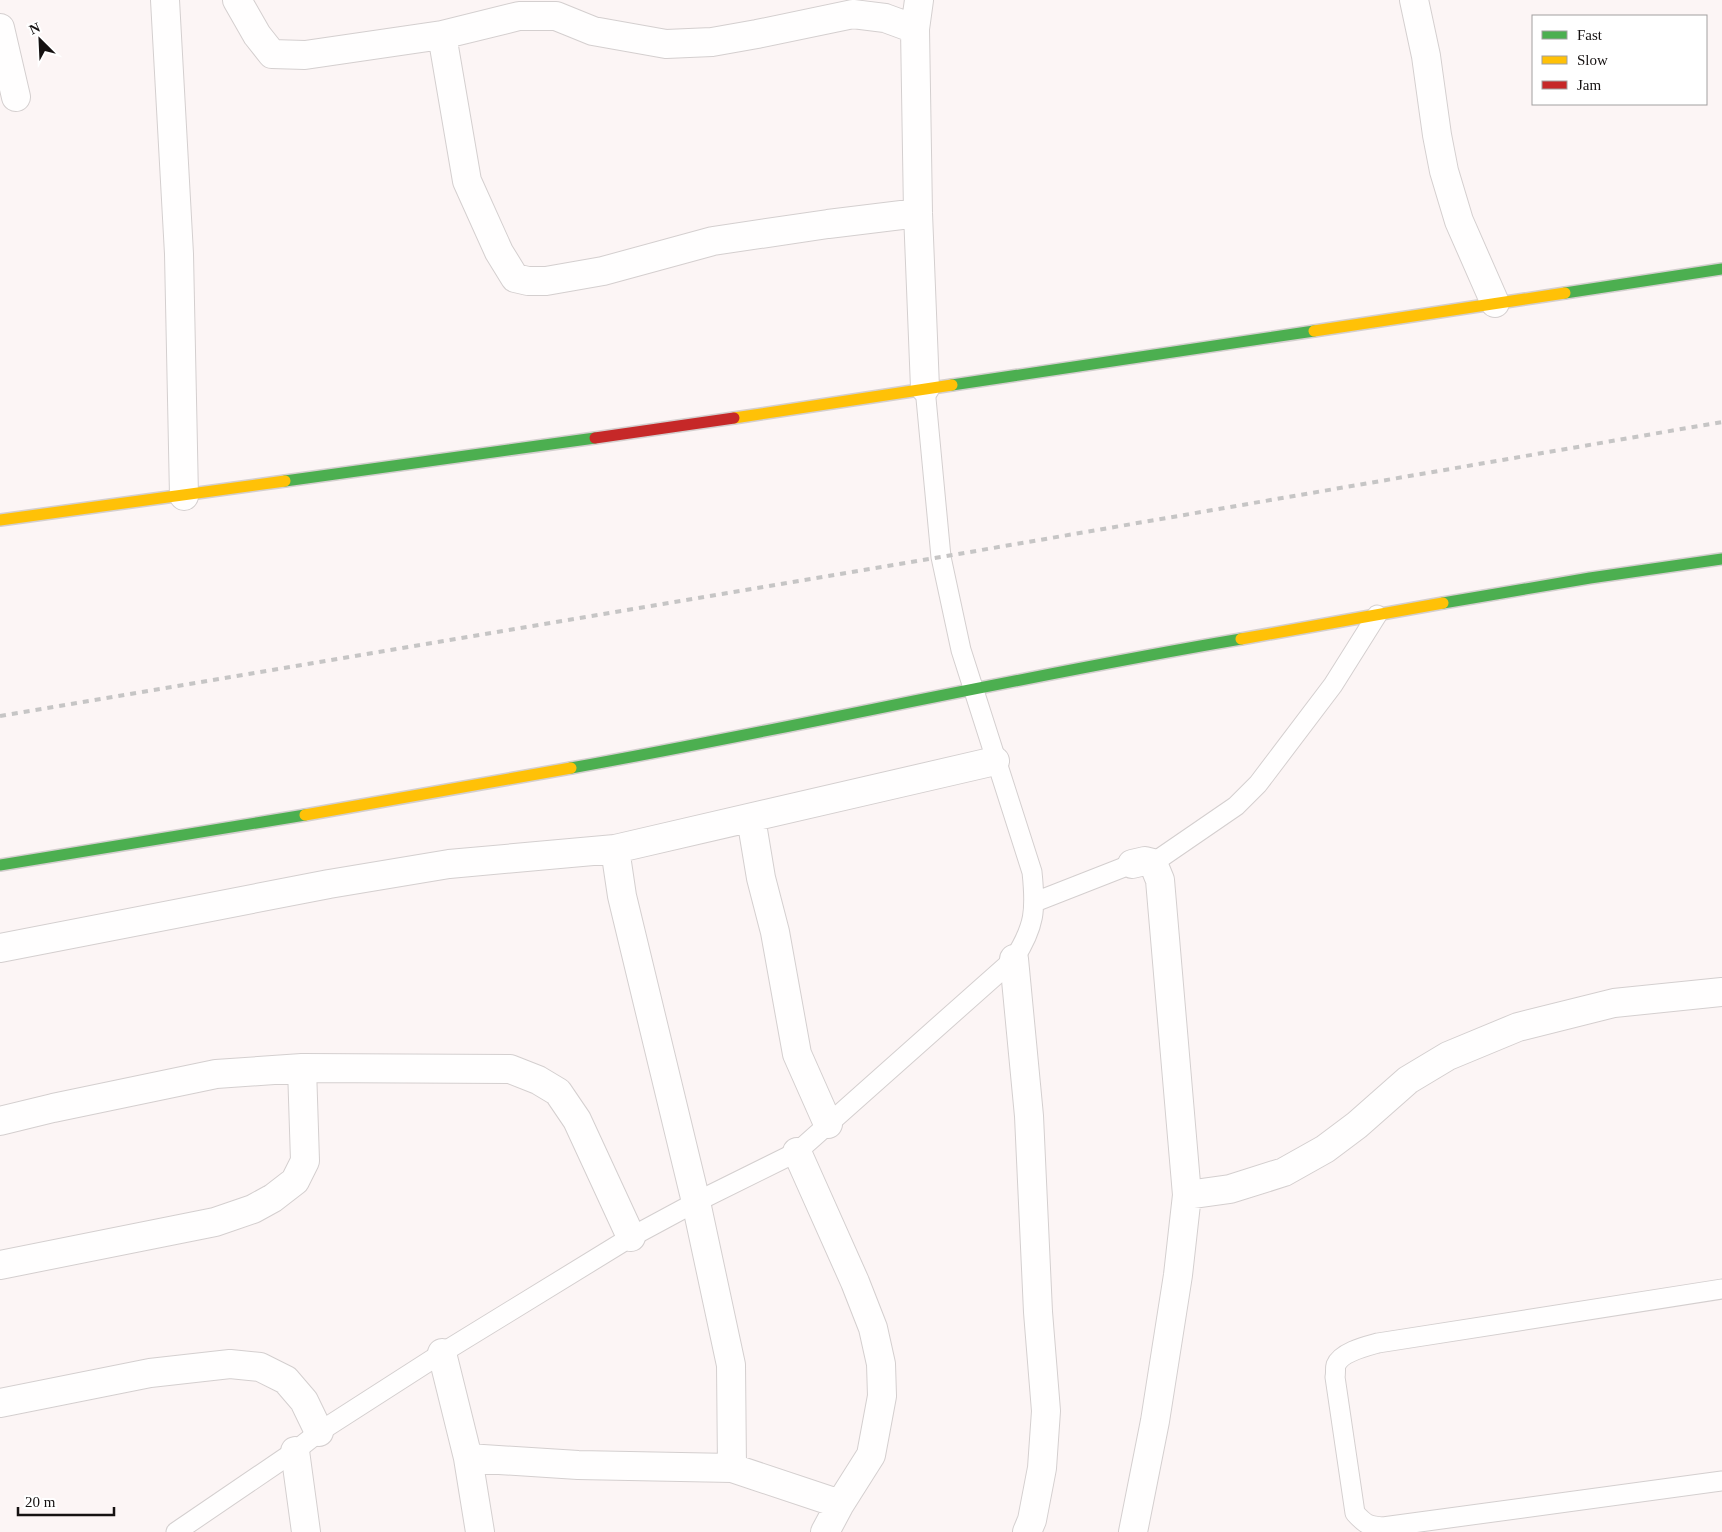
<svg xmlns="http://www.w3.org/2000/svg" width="1722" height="1532" font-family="'Times New Roman',serif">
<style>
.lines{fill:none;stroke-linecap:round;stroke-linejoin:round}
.lane-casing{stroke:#d4cfcf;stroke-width:21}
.street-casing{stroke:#d4cfcf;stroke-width:30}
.fast-casing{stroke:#d4cfcf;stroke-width:14}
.slow-casing{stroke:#d4cfcf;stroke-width:14}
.jam-casing{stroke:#d4cfcf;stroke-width:14}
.lane{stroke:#fffefe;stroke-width:19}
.street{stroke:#fffefe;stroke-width:28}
.fast{stroke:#4caf50;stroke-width:11}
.slow{stroke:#ffc107;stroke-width:11}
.jam{stroke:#c62828;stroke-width:11}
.rail{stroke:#c6c5c5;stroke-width:4;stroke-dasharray:6 6;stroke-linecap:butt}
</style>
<rect width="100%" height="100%" fill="#fcf5f5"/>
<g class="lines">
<defs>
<path id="lane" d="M 1153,863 L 1236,806 L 1258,784 L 1333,685 L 1377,615
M 1035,902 L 1132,864
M 1722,1289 L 1378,1343 C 1367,1346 1341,1352 1336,1365 C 1335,1368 1336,1373 1335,1377 L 1355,1513 C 1365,1524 1368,1526 1383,1527 L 1722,1481
M 176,1532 L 295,1451 L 319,1432 L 442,1353 L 631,1237 L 696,1202 L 797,1152 L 1014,959 C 1035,926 1036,910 1032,872 L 961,650 L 941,557 L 925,388"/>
<path id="street" d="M 165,0 L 179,254 L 184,496
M 237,0 L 257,35 L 272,54 L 305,55 L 442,35 L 519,16 L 556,16 L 593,31 L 666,44 L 712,42 L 757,34 L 853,14 L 885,18 L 915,29
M 919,0 L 915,29 L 918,213 L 925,388
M 1414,0 L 1426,56 L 1437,135 L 1444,171 L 1459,221 L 1495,303
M 0,28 L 16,97
M 442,35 L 467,181 L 499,252 L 515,278 L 528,281 L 546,281 L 603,271 L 713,241 L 828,224 L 918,213
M 751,818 L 761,878 L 775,932 L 797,1054 L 828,1124
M 1132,864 L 1145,861 L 1153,863 L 1160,880 L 1187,1195 L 1178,1275 L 1155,1421 L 1133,1532
M 0,948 L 329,884 L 449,864 L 615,849
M 1014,959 L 1029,1116 L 1038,1312 L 1046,1411 L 1042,1468 L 1032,1520 L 1027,1532
M 0,1121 L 53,1108 L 216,1074 L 302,1068 L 510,1069 L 538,1080 L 558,1092 L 577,1120 L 631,1237
M 797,1152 L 855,1282 L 873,1328 L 881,1364 L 882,1396 L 871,1455 L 840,1504 L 825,1532
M 1187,1195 L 1230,1189 L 1284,1172 L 1325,1149 L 1357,1125 L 1408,1080 L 1448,1056 L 1518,1027 L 1614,1003 L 1722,992
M 0,1265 L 215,1222 L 253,1209 L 273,1198 L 295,1181 L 305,1161 L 302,1068
M 442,1353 L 468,1458 L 480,1532
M 0,1403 L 150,1373 L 230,1364 L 260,1367 L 286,1380 L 304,1401 L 319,1432
M 295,1451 L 306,1532
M 468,1458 L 578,1465 L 732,1468 L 840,1504
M 732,1468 L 731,1365 L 696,1202 L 622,896 L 615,849 L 995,761"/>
<path id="fast" d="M 1565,293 L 1722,269
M 952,385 L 1314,331
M 285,481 L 595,438
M 1443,603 L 1590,578 L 1722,559
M 571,768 C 794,728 1016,677 1241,639
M 0,865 L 305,815"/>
<path id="slow" d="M 1314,331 L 1565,293
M 734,418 L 952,385
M 0,520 L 285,481
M 1241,639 L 1443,603
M 305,815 L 571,768"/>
<path id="jam" d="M 595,438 L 734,418"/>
</defs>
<use href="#lane" class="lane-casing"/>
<use href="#street" class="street-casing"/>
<use href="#fast" class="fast-casing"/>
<use href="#slow" class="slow-casing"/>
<use href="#jam" class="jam-casing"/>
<use href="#lane" class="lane"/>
<use href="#street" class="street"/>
<use href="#fast" class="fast"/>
<use href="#slow" class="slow"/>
<use href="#jam" class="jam"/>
<path class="rail" d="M 0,716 L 941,557 L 1722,422"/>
</g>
<rect x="1532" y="15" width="175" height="90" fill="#ffffff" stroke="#a1a0a0"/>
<rect x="1542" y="31" width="25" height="8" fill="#4caf50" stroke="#a1a0a0"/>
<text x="1577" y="40" font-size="15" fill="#151111">Fast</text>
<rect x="1542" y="56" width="25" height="8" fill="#ffc107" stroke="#a1a0a0"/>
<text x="1577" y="65" font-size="15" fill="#151111">Slow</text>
<rect x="1542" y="81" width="25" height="8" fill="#c62828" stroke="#a1a0a0"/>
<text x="1577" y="90" font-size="15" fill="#151111">Jam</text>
<g transform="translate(40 40) rotate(336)" stroke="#ffffff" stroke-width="4" paint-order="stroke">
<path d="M0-4L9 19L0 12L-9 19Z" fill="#151111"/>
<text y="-8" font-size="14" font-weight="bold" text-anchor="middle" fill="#151111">N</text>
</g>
<path d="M18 1507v8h96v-8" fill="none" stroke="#151111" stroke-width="2.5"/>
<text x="25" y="1507" font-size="15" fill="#151111" stroke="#ffffff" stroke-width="4" paint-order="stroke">20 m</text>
</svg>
